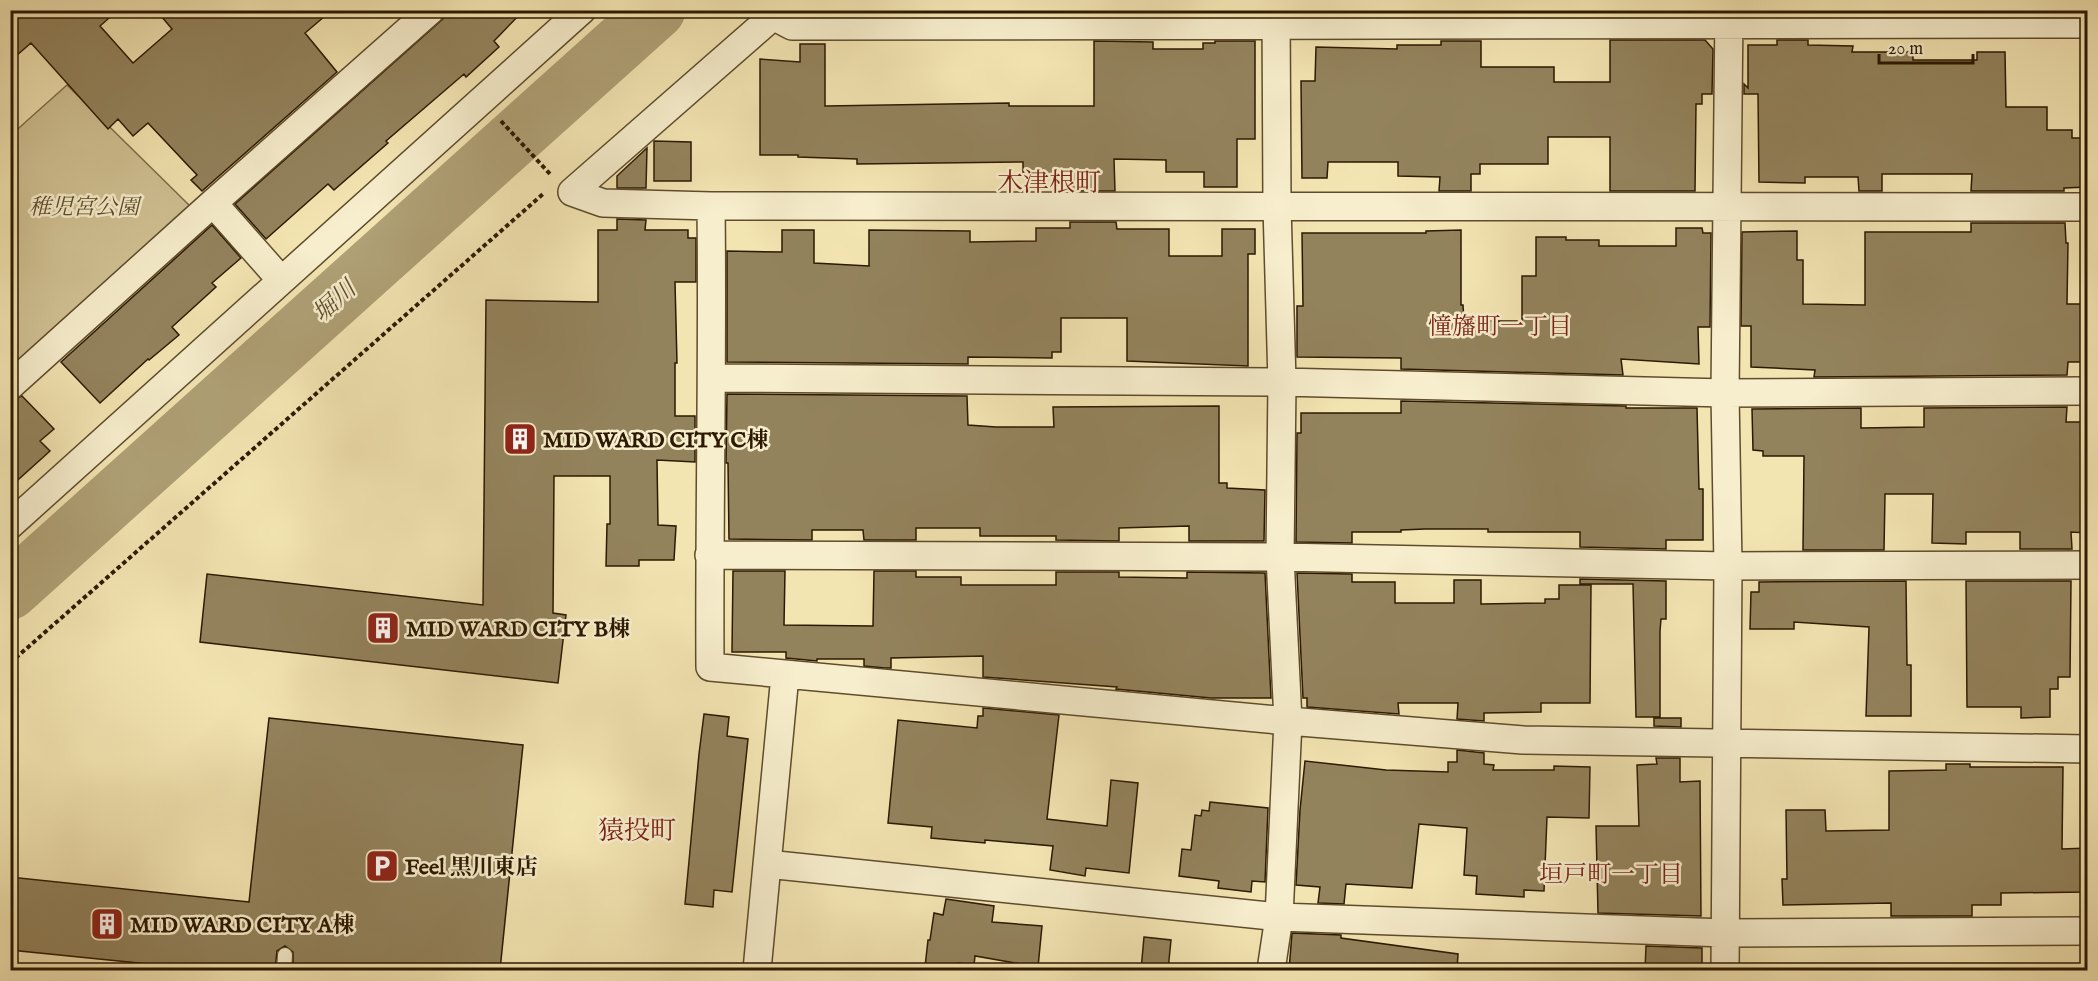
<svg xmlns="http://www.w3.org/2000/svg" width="2098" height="981" font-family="'IM FELL English','Noto Serif JP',serif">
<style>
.green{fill:#d1c294;stroke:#7e6e4a;stroke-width:1.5}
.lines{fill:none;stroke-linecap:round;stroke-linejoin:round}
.river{stroke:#afa075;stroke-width:57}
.building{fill:#93835d;stroke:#2c1900;stroke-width:1.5}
.lane-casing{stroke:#5e4c2c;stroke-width:16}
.street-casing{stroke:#5e4c2c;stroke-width:30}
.path{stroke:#2c1900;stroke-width:4;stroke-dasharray:4.5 3;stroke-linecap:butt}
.lane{stroke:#f7eecd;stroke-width:14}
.street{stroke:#f7eecd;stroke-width:27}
.labels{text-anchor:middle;stroke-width:5;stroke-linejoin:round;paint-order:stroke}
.park-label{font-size:22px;font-style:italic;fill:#5e4c2c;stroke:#f7eecd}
.poi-label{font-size:22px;font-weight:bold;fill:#2c1900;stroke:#f7eecd;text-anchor:start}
.water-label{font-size:24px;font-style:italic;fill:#604f2f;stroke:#f7eecd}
.neighbourhood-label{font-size:24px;fill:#7a1f14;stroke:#f7eecd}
.quarter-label{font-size:26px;fill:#7a1f14;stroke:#f7eecd}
</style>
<rect width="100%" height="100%" fill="#f3e5b2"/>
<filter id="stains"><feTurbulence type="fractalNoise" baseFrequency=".00333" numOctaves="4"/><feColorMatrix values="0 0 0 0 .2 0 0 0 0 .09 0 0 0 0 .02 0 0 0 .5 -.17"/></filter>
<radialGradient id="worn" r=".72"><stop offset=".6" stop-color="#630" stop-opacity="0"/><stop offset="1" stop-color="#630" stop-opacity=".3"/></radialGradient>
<path class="green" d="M 67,85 L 192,208 L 11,375 L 11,135 Z"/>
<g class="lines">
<path class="river" d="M 10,591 L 657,10"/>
</g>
<path class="building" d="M 10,10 L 118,10 L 100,26 L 133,63 L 172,29 L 156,10 L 332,10 L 305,33 L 337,72 L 202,191 L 191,180 L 197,175 L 148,123 L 133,136 L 118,119 L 108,129 L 31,43 L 10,61 Z
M 453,10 L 524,10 L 494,41 L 499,47 L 466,77 L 464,74 L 386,141 L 388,143 L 334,190 L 328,184 L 266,239 L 235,204 Z
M 1610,40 L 1705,40 L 1713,49 L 1712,94 L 1702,94 L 1702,104 L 1696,104 L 1695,191 L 1610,191 L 1610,137 L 1548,137 L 1548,164 L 1480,164 L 1480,174 L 1471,174 L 1471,191 L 1439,191 L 1440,177 L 1398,176 L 1398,162 L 1328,162 L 1327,178 L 1302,178 L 1301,81 L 1315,81 L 1316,47 L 1397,49 L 1397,45 L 1441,45 L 1441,41 L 1481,41 L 1481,67 L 1554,67 L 1554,82 L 1610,82 Z
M 1777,40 L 1808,40 L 1808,45 L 1853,46 L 1852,52 L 1913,52 L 1913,60 L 1977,60 L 1977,52 L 2005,52 L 2006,107 L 2047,107 L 2047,130 L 2072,130 L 2072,138 L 2088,138 L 2088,187 L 2064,188 L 2064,191 L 1971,191 L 1972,174 L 1882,174 L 1882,191 L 1859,191 L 1858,177 L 1805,177 L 1805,183 L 1759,182 L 1758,94 L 1744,94 L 1744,84 L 1748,88 L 1748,45 L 1777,45 Z
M 1094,41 L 1153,42 L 1153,49 L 1203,49 L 1203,43 L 1215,43 L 1215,41 L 1255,41 L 1255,139 L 1237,139 L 1237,187 L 1204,187 L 1204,172 L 1166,172 L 1166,160 L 1114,159 L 1115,191 L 1069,191 L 1068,175 L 1023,175 L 1023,162 L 857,164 L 857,159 L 798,157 L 798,155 L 760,155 L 760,59 L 800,62 L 800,44 L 825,44 L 825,106 L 1009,103 L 1009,106 L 1094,106 Z
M 654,141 L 691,142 L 691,181 L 654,181 Z
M 647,148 L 646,188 L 617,188 L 617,176 Z
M 617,219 L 646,220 L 645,230 L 688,230 L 688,238 L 696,238 L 696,282 L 675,282 L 677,363 L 675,363 L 675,416 L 695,416 L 695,462 L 657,460 L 658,525 L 676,526 L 674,560 L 639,560 L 639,566 L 606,566 L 607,524 L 610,524 L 610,476 L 554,476 L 553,613 L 566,615 L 558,683 L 200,642 L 207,574 L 483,605 L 486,300 L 598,302 L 598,230 L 617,230 Z
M 1070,222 L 1116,222 L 1117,229 L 1169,229 L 1169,256 L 1222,256 L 1222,229 L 1255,229 L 1255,254 L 1248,254 L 1248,366 L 1127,361 L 1127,318 L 1061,318 L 1061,352 L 1052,352 L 1052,358 L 968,357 L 968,364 L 727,362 L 727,251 L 782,252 L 782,230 L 814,230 L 814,263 L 869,266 L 869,230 L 970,231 L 970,242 L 1036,241 L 1036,228 L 1070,228 Z
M 1971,223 L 2065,223 L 2066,243 L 2068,243 L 2067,304 L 2088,304 L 2088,362 L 2068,362 L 2067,375 L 1814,377 L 1815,370 L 1751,367 L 1751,326 L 1741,326 L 1742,232 L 1797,231 L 1797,260 L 1803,260 L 1803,304 L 1865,305 L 1865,232 L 1971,232 Z
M 212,225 L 241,258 L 212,283 L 216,287 L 172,327 L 179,335 L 149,360 L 148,359 L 100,403 L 61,362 Z
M 1676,228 L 1702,228 L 1703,233 L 1711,233 L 1710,327 L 1698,327 L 1699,364 L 1621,359 L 1623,375 L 1401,369 L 1401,358 L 1297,357 L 1297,306 L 1303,306 L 1302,233 L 1426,233 L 1426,231 L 1461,230 L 1461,305 L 1463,305 L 1464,321 L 1522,321 L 1522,276 L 1536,276 L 1536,237 L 1566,237 L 1566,240 L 1599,240 L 1599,246 L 1676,246 Z
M 727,394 L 967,396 L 968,425 L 996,427 L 1054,427 L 1053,407 L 1219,406 L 1219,483 L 1227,483 L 1227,488 L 1265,490 L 1264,541 L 1189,541 L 1189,526 L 1119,528 L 1119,541 L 1056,540 L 1056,536 L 980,536 L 980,528 L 916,528 L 916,540 L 864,540 L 863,530 L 812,530 L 812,540 L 729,539 L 728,463 L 726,463 Z
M 22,396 L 54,429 L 40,441 L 50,451 L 10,487 L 10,401 Z
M 1401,401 L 1626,406 L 1626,408 L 1697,408 L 1699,489 L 1703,489 L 1703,540 L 1666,540 L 1666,549 L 1580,547 L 1580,532 L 1488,532 L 1488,529 L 1425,529 L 1401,530 L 1401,532 L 1352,532 L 1352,543 L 1296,542 L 1297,433 L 1301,433 L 1301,413 L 1401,413 Z
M 2067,407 L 2066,422 L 2088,422 L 2088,533 L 2071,532 L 2072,549 L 2020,549 L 2020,532 L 1966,532 L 1966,544 L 1932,543 L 1933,494 L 1885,494 L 1884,550 L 1803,550 L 1804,456 L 1763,456 L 1763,451 L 1753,450 L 1752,409 L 1861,408 L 1861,428 L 1924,427 L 1924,408 Z
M 733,571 L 785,571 L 784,625 L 873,626 L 874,571 L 916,571 L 916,577 L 961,577 L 961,585 L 1056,585 L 1056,572 L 1119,572 L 1119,577 L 1187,578 L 1187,572 L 1265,573 L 1271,698 L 1211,698 L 1116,689 L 1117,687 L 983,677 L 983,656 L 891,658 L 891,668 L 885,668 L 864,666 L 864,659 L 817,659 L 817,661 L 786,658 L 786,652 L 732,652 Z
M 1297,573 L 1352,574 L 1352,582 L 1395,582 L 1395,603 L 1454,603 L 1454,580 L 1481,580 L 1481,604 L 1545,603 L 1545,599 L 1559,599 L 1559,585 L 1591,585 L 1590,703 L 1541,703 L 1541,712 L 1484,713 L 1484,721 L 1457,719 L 1458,703 L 1398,703 L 1399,714 L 1307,707 L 1307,698 L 1303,698 Z
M 1580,579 L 1666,581 L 1666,619 L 1661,619 L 1660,631 L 1660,717 L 1636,717 L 1633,584 L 1580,584 Z
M 1906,581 L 1907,665 L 1911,665 L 1911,716 L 1866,716 L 1869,627 L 1794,622 L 1794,629 L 1750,629 L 1751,592 L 1759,592 L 1759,582 Z
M 1966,581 L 2071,581 L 2070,677 L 2058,677 L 2058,689 L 2050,689 L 2050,717 L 2021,718 L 2021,707 L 1967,707 Z
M 983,708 L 1059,715 L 1047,819 L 1107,826 L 1111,780 L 1138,783 L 1129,873 L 1086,868 L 1085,876 L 1050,870 L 1053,846 L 985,840 L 985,843 L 931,838 L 932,827 L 888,823 L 898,720 L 977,728 L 978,716 L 983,716 Z
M 704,714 L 729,717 L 727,736 L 748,739 L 732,892 L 714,890 L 713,907 L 685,904 L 699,754 Z
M 269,718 L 523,745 L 500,970 L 293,970 L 293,952 L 285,946 L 277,951 L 275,970 L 208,970 L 10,950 L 10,877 L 249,902 Z
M 1654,718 L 1681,718 L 1681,727 L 1654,726 Z
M 1457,750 L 1484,753 L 1484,764 L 1494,765 L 1493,770 L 1554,770 L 1554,766 L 1590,767 L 1589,818 L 1547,817 L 1544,891 L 1524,890 L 1524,897 L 1476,894 L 1477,876 L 1464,875 L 1467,828 L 1419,824 L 1412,888 L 1346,884 L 1344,904 L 1318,903 L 1320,887 L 1296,885 L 1300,810 L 1305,761 L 1386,770 L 1448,772 L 1448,762 L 1457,762 Z
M 1656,758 L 1680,758 L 1680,782 L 1700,781 L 1701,916 L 1598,913 L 1596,826 L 1639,826 L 1637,765 L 1657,764 Z
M 1946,764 L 1970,764 L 1970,767 L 2063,767 L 2062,849 L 2088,848 L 2088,892 L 2001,893 L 2001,905 L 1972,905 L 1972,916 L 1891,916 L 1891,903 L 1783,905 L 1782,879 L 1787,879 L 1786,810 L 1825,810 L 1826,831 L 1889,830 L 1889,771 L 1946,770 Z
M 1210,802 L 1268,808 L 1265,882 L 1252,881 L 1251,892 L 1218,888 L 1219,881 L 1179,876 L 1182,849 L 1191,850 L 1195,815 L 1201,816 L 1202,810 L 1209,811 Z
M 946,899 L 994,906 L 992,922 L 1042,926 L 1038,967 L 975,956 L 974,965 L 958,963 L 957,970 L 925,967 L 928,940 L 930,940 L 934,913 L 943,915 Z
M 1292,933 L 1341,935 L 1341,938 L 1458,954 L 1457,970 L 1289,970 Z
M 1144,937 L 1171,940 L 1168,970 L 1141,970 Z
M 1646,946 L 1702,948 L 1702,970 L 1645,970 Z"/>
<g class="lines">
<defs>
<path id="lane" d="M 284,970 L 285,955"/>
<path id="street" d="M 780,10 L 572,192 L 603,203 L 711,206 L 2088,207
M 773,16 L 792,26 L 2088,24
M 213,203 L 281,280
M 711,206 C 713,360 709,513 710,667 L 1288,721 L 1523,740 L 2088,749
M 713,378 L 1282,382 L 1725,393 L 2088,391
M 10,386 L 213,203 L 431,10
M 10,525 L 582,10
M 709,555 L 1280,557 L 1728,566 L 2088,565
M 767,864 L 1279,917 L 1725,933 L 2088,931
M 757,970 L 785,675
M 1271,970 L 1279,917 L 1288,721 L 1280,557 L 1282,382 L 1277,206 L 1276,10
M 1725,970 L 1728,566 L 1725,393 L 1729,10"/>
</defs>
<use href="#lane" class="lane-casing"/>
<use href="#street" class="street-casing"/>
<path class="path" d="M 501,121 L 551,175
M 10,663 L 543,194"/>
<use href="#lane" class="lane"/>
<use href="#street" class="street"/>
</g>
<defs>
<symbol id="building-square" viewBox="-11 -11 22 22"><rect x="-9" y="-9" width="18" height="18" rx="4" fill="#8f2418" stroke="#f7eecd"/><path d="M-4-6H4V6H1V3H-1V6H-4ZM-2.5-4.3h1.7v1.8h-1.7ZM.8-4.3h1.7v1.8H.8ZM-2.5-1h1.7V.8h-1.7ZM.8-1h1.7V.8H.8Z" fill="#fff"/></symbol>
<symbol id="parking-square" viewBox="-11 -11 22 22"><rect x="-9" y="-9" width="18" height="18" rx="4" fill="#8f2418" stroke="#f7eecd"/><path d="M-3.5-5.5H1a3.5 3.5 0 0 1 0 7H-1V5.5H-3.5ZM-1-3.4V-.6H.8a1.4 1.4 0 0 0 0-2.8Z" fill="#fff"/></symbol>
</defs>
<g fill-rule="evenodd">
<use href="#building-square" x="501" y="420" width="38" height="38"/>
<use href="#building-square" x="364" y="609" width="38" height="38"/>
<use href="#parking-square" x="363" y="847" width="38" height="38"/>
<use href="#building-square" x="88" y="905" width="38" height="38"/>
</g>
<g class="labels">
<g class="park-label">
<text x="84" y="214">稚児宮公園</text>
</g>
<g class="poi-label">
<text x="543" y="447">MID WARD CITY C棟</text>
<text x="406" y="636">MID WARD CITY B棟</text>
<text x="405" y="874">Feel 黒川東店</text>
<text x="130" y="932">MID WARD CITY A棟</text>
</g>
<g class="water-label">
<text transform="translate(334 301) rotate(-42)" y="8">堀川</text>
</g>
<g class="neighbourhood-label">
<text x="1500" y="334">憧旛町一丁目</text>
<text x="1611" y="882">垣戸町一丁目</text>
</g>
<g class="quarter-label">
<text x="1049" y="191">木津根町</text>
<text x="637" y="839">猿投町</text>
</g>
</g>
<rect width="2098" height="981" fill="none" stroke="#f3e5b2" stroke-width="36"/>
<rect x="12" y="12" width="2074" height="957" fill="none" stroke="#2c1900" stroke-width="3"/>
<rect x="18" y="18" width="2062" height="945" fill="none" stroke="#2c1900" stroke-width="1.5"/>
<path d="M1879 54v9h94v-9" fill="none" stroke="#2c1900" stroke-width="3"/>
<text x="1888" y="54" font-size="18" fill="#2c1900" stroke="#f7eecd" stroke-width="4.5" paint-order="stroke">20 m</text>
<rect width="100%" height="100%" filter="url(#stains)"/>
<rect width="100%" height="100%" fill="url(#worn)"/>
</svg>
